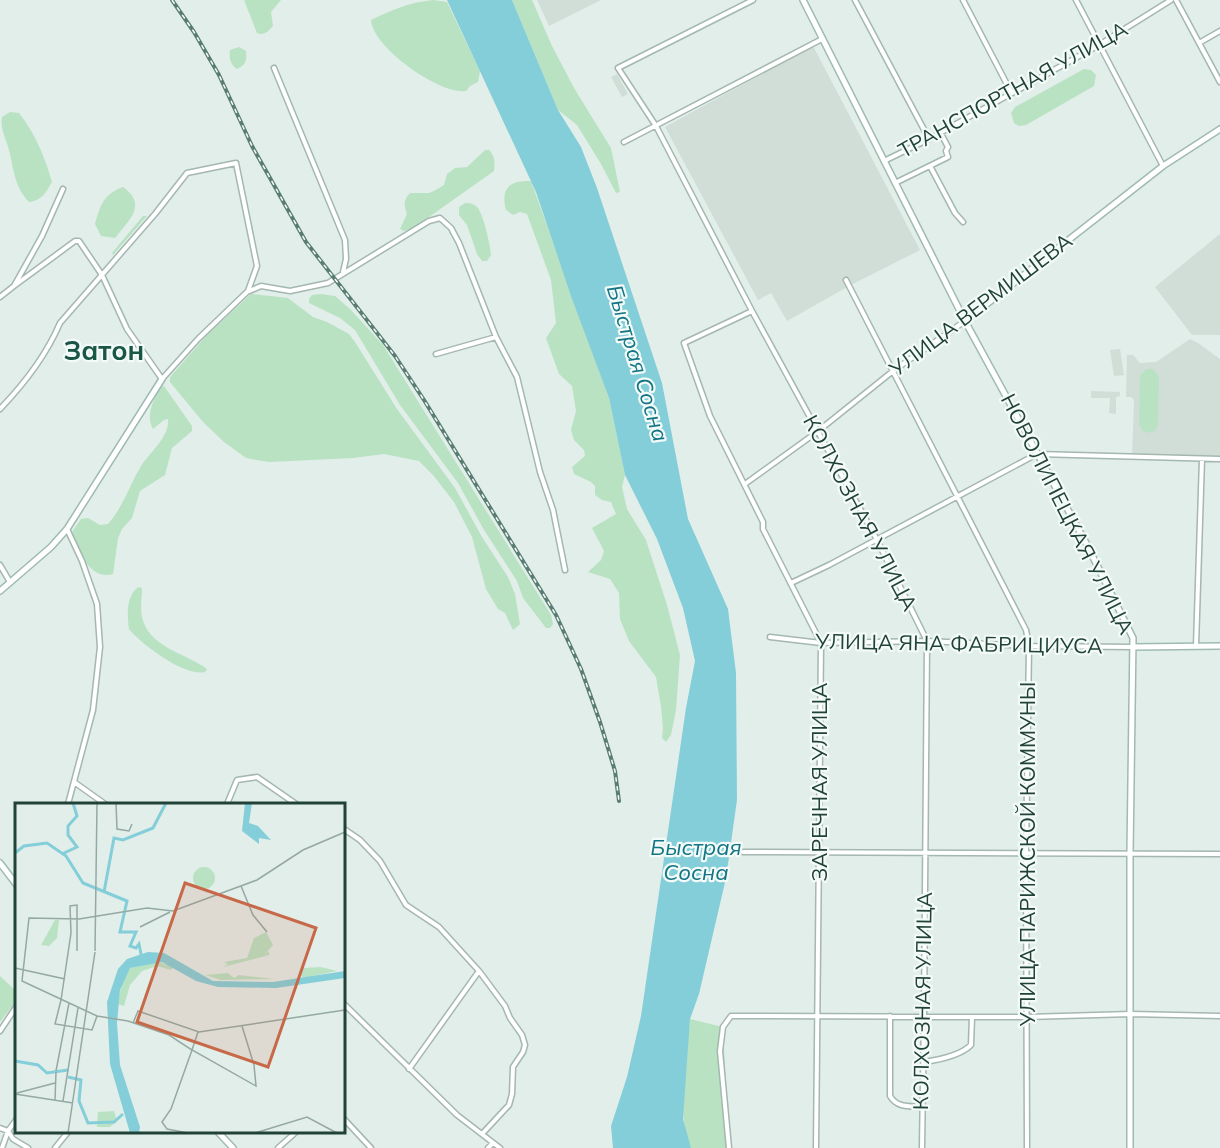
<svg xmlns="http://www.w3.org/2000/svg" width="1220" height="1148" font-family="Mulish,sans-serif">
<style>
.built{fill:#d0ded7}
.green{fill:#b9e2c3}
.water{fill:#84ced9}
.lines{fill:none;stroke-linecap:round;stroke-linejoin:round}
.street-casing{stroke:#a4b7b0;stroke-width:7}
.secondary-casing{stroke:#9fbbb1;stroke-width:8}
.street{stroke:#fff;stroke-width:4}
.secondary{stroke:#fff;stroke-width:5}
.rail-casing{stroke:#5a7d73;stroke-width:4}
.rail{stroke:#f3faf7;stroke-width:1.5;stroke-dasharray:4.5;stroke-linecap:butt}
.labels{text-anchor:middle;stroke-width:4.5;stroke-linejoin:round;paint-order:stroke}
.street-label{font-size:21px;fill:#204238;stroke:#f3faf7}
.water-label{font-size:22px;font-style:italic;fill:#127585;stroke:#f3faf7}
.district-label{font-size:27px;font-weight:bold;fill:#195646;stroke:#f3faf7}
.inset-river{fill:none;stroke:#84ced9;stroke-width:3}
.inset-road{fill:none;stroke:#94a9a2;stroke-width:1.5}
.view{fill:#c76949;fill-opacity:0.15;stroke:#c76949;stroke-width:3}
.inset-edge{fill:none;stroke:#204238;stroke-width:3}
</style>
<rect width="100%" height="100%" fill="#e2eee9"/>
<path class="built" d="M 537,0 L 601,0 L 549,26 Z
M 813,46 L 920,250 L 849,286 L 787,321 L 771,293 L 758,300 L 665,127 Z
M 617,74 L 628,94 L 622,97 L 611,77 Z
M 1220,234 L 1220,335 L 1192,335 L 1155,287 Z
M 1190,339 L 1198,343 L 1220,359 L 1220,459 L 1132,457 L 1134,400 L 1131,397 L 1126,397 L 1127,355 L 1133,355 L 1140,363 L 1156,362 Z
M 1120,349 L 1124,375 L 1114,376 L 1110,350 Z
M 1091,391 L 1120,392 L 1120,396 L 1116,397 L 1116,414 L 1109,413 L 1110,398 L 1091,398 Z"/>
<path class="green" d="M 244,0 L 281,0 L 271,12 L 273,26 C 268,31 265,36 257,33 Z
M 434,0 L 447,2 L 480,71 L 478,82 L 470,86 L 466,91 C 440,95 372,47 371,20 C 392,10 410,2 434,0 Z
M 512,0 L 532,0 L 552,46 L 574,88 L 611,148 L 620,192 L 616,193 L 601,164 L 577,125 L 558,110 Z
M 239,47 L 246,51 C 247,60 246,65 237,69 C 230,64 229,58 230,50 Z
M 1084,69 L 1091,70 L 1096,75 L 1094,86 L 1026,125 L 1019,126 L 1014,123 L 1011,113 L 1015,107 Z
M 10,112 L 19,113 C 35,133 45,157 52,182 C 46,192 42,201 29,202 C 14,186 14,170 9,150 C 6,138 0,130 2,117 Z
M 485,150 L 489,150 C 495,156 495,162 494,171 L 412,229 L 404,231 L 400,229 L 407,214 C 404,205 403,200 410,193 L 429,193 L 434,191 L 444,185 L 447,174 L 455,168 L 467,167 Z
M 531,181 L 609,398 L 625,475 L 622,487 L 627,509 L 646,540 L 667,605 L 680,655 L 676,710 L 671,735 L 666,742 L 662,738 L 663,728 L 661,707 L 656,677 L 629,641 L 620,619 L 619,593 L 610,579 L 588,572 L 601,560 L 604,551 L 592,528 L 616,514 L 611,502 L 602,500 L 595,495 L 595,486 L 591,482 L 574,474 L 572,467 L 585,456 L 584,450 L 574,440 L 571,430 L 576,411 L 572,386 L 559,374 L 546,338 L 556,323 L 551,280 L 527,214 L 520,212 L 513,215 L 506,210 C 500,188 510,180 531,181 Z
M 123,187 C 148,205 129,220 115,238 L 101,236 L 95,224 C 100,205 104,194 123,187 Z
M 465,203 C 470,203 475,204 478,208 C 484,217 490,244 491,255 L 487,261 L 482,261 L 477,254 L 467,225 L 459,215 L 459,207 Z
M 143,216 L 147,216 L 113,255 L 112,253 Z
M 251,294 L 288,298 L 313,317 L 327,322 L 349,334 L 355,342 L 397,409 L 455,488 L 482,537 L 508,577 L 515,594 L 520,624 L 513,630 L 505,613 L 498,609 L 486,589 L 472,537 L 454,502 L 433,475 L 419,461 L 384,454 L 353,458 L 269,462 L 246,458 L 224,442 L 203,422 L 170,382 L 170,377 L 207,335 Z
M 321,294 L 335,296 L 350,309 L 383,345 L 551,615 L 553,624 L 550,628 L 546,628 L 523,598 L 517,581 L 484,530 L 458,483 L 400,405 L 355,330 L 340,318 L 309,303 L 309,299 L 312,295 Z
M 1146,369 L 1153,369 L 1159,377 L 1158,426 L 1154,431 L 1148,433 L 1142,430 L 1139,424 L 1140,376 Z
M 164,386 L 192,426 L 192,431 L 172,448 L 165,475 L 140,491 L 132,518 L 122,529 L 118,538 L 113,574 C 90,581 77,550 72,532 L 81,519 L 88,518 L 100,525 L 108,524 C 124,506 130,483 143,463 C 152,451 170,435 168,419 L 164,420 L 153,429 C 145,415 154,400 160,387 Z
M 138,587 L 142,588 C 142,597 140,608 142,617 C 149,648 186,653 207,669 L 205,672 C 185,677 142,645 129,629 C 127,614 126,597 138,587 Z
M 0,976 L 16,991 L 16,1001 L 0,1022 Z
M 690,1019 L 723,1027 L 729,1148 L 691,1148 C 675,1120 687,1052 690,1019 Z"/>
<path class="water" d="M 447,0 L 512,0 L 558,110 L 581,147 L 597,188 L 662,383 L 688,519 L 728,609 L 736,673 L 737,800 L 726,878 L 699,994 L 690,1019 L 683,1119 L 691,1148 L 613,1148 L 611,1126 L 627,1077 L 641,1016 L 686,708 L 695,661 L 683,608 L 657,539 L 625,475 L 609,398 L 571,296 L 536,192 Z"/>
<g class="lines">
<defs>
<path id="street" d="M 753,0 L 618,68 L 656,126 L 752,311 L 876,538 L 927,641 L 924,1016 L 922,1148
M 855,0 L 929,139
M 963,0 L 1011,92
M 1076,0 L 1163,166
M 1176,0 L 1220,82
M 1199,43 L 1220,31
M 274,68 L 345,240 L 346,259 L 343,272
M 624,142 L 822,39
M 884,161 L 929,139 L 1099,45 L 1171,0
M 930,166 L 955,213 L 963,222
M 895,183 L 948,157 L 946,151 L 948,147 L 940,132
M 846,280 L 1026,630 L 1029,646 L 1026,853 L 1027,1148
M 14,286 L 75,241 L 79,241 L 102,275 L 127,329 L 162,379 L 198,339 L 247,292 L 261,286 L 290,291 L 328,283 L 429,221 L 440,218 L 451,228 L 459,243 L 496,337 L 517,377 L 540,472 L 553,510 L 565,570
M 0,297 L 14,286 L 42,236 L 63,189
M 752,311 L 684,343 L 710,416 L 763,522 L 763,529 L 821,643 L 816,1148
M 436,354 L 496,337
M 0,409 C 25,383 46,356 60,323 L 155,214 L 187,173 L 236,163 L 257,266 L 248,291
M 745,484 L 817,432 L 893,371 L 965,321
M 67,529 L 82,561 L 97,604 L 100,647 L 93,710 L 68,804
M 0,565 L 10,582
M 791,583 L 829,565 L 1037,454 L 1220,459
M 770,637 L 821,643 L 927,641 L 1029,646 L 1133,647
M 1196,646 L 1202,459
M 74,782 L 105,804
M 227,804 L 237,780 L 257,777 L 296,804
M 344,829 L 360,840 L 380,861 L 406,905 L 439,927 L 479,971 L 409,1069
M 743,852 L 1220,854
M 479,971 L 505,1006 L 510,1018 L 522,1035 L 525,1045 L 523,1052 L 513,1067 L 512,1094 L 509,1105 L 482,1134
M 344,1004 L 457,1115 L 500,1148
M 890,1016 L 890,1096 C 897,1108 909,1106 922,1107
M 0,1031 L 16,1007
M 923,1062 C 938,1060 960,1056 971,1045 L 972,1017
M 344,1119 L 371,1148
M 0,1128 L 8,1131 L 13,1139 L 28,1148
M 2,1148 L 8,1131 L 16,1120
M 55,1148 L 68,1132
M 278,1148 L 296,1132
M 488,1148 L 493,1143
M 729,1148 L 720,1051 L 723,1027 L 731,1016 L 1027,1017 L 1131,1014 L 1220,1016"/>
<path id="secondary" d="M 803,0 L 965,321 L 1086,543 L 1133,638 L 1130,853 L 1130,1148
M 965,321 L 1163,166 L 1220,129
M 0,591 L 51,547 L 67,529 L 162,379
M 1133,647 L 1220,646
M 0,863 L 16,884
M 218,1132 L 233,1148"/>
</defs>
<use href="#street" class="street-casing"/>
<use href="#secondary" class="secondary-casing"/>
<use href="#street" class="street"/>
<use href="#secondary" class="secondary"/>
<defs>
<path id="rail" d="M 172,0 L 194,32 L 219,75 L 252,146 L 306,242 L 395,356 L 424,400 L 556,615 L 581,669 L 600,722 L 615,771 L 619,801"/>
</defs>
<use href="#rail" class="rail-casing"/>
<use href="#rail" class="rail"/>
</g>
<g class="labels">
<g class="street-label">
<text transform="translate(1013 90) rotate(-29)" y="7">ТРАНСПОРТНАЯ УЛИЦА</text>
<text transform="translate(981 305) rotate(-37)" y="7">УЛИЦА ВЕРМИШЕВА</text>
<text transform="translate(860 513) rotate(62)" y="7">КОЛХОЗНАЯ УЛИЦА</text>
<text transform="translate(1067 514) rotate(63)" y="7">НОВОЛИПЕЦКАЯ УЛИЦА</text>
<text transform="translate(959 644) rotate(1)" y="7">УЛИЦА ЯНА ФАБРИЦИУСА</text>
<text transform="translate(820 782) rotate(-90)" y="7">ЗАРЕЧНАЯ УЛИЦА</text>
<text transform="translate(1028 854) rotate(-90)" y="7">УЛИЦА ПАРИЖСКОЙ КОММУНЫ</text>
<text transform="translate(923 1001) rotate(-89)" y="7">КОЛХОЗНАЯ УЛИЦА</text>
</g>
<g class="water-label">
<text transform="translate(638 363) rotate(73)" y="8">Быстрая Сосна</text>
<text x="696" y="855">Быстрая<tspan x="696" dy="25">Сосна</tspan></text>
</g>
<g class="district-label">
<text x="104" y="360">Затон</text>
</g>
</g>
<g transform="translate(15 803)">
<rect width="330" height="330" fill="#e2eee9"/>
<path d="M178 75a11 11 0 1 1 22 0a11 11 0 1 1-22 0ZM 40,117 L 44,117 L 42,135 L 34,143 L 26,142 ZM 251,129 L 258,142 L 249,152 L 254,148 L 254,152 L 208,164 L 213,161 L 209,159 L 232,155 L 239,135 ZM 144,159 L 158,164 L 156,167 L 142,163 L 127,168 L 115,182 L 109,203 L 103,201 L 107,178 L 115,165 ZM 306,164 L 322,168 L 288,175 L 286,172 L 288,165 ZM 213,170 L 219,175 L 224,172 L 260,176 L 206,177 L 190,172 ZM 99,308 L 102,318 L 95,324 L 82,324 L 83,309 Z" fill="#b9e2c3"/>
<path d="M 230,0 L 237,0 L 234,20 L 243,23 L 256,37 L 244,35 L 244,41 L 227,28 ZM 133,149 L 149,150 L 198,178 L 258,179 L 330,168 L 330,175 L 261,185 L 203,184 L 181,178 L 147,159 L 115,165 L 105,187 L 102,220 L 105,262 L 125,324 L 124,330 L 115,330 L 95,261 L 92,199 L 103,166 L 112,156 Z" fill="#84ced9"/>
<path class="inset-river" d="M 0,50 L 9,43 L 32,40 L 51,53 L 68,80 L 112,98 L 105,129 L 121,129 L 115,143 L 121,145 L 124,141 L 127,156M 47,51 L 62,44 L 53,32 L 53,23 L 62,13 L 58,0M 89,89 L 99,35 L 108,37 L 138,25 L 151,0M 0,258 L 23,262 L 32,270 L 53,267M 53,274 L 66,277 L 64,298 L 73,320 L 99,319 L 108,311"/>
<path class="inset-road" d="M 101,0 L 102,26 L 114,28 L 117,21M 226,83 L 238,112 L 252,129M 125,124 L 155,109M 80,148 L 82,0M 0,165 L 50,176M 46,197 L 56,130 L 55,103 L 62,102 L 62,148M 46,197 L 40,221 L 77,227 L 82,213M 118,220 L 123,208 L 184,229 L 330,207M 183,229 L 177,247 L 241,283 L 239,262 L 227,223M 41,268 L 54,200M 2,290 L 40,280M 0,291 L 58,300M 40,297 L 41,269M 48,298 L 63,205M 53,330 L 80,149M 173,330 L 152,326 L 147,319 L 156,306 L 177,247 L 154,232 L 113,218 L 82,213 L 7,178 L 14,115 L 64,116 L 132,105 L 158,108 L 242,77 L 288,47 L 330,29M 240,330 L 292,314 L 322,330"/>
<path class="view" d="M 170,80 L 301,125 L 253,264 L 122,219 Z"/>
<rect width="330" height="330" class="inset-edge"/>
</g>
</svg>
